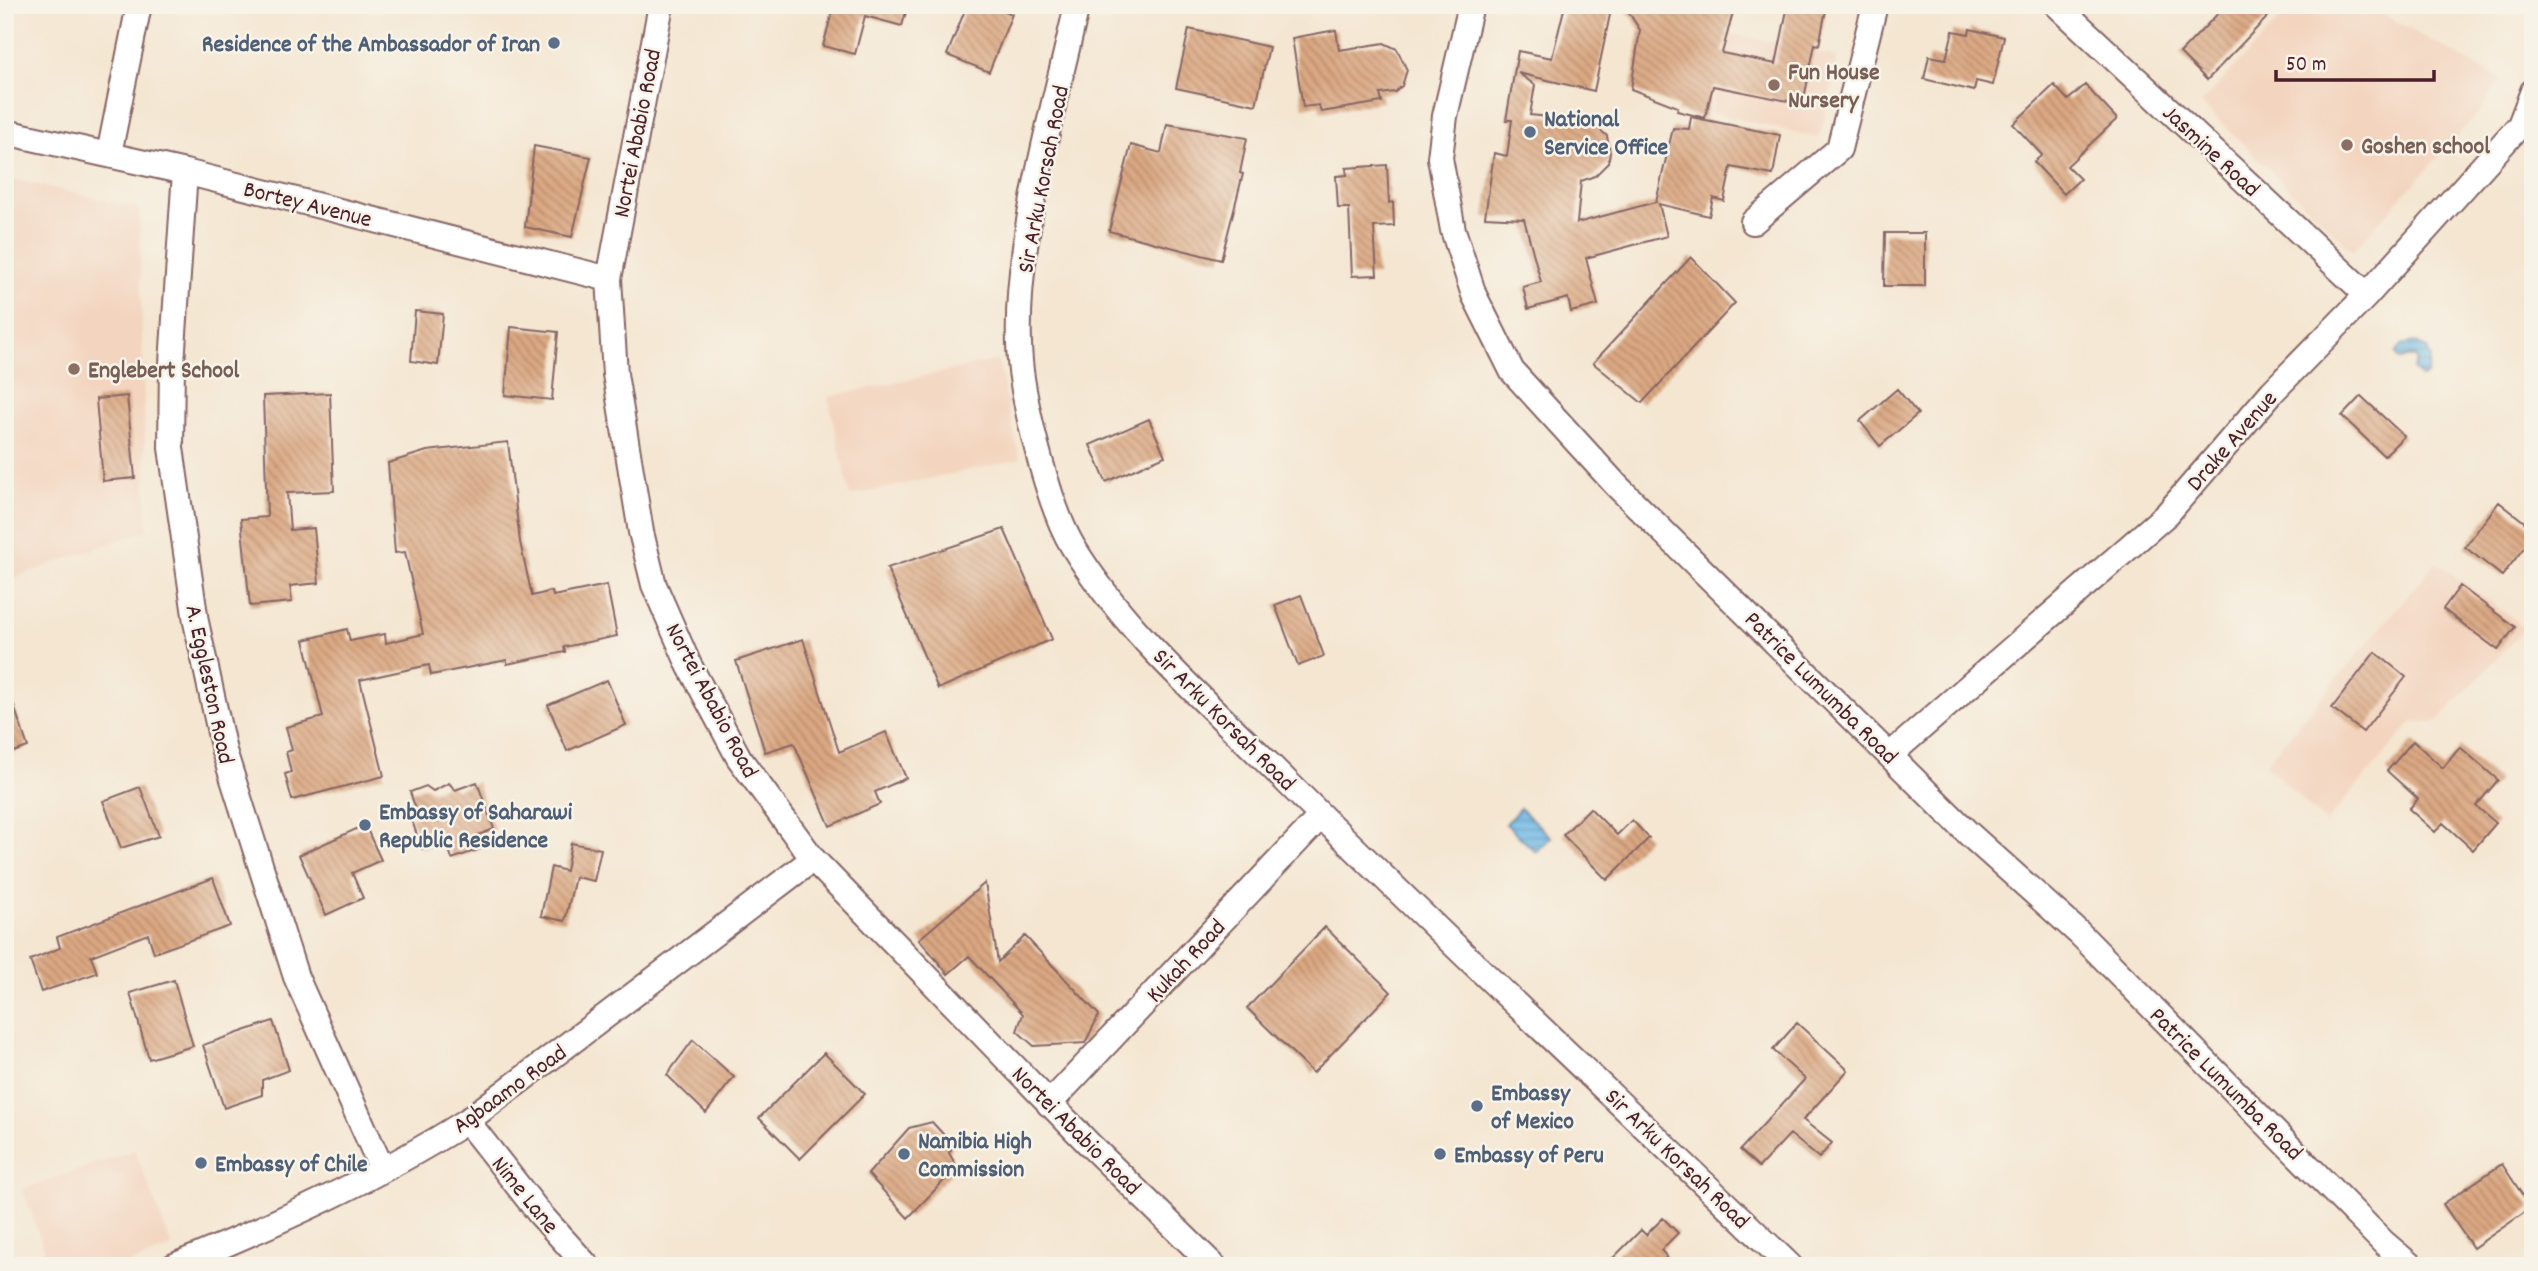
<svg xmlns="http://www.w3.org/2000/svg" width="2538" height="1271" font-family="Dekko,sans-serif">
<style>
.built{fill:#f3d4be}
.water{fill:url(#water-rules);stroke:#5c6c89;stroke-width:2}
.building{fill:url(#building-back-hatch)}
.lines{fill:none;stroke-linecap:round;stroke-linejoin:round}
.minor-casing{stroke:#866565;stroke-width:28}
.minor{stroke:#fff;stroke-width:24}
.service-dot{fill:#5c6f8a;stroke:#f7f3e8;stroke-width:2.5}
.education-dot{fill:#8d6e63;stroke:#f7f3e8;stroke-width:2.5}
.labels{text-anchor:middle;stroke-width:5;stroke-linejoin:round;paint-order:stroke}
.service-label{font-size:24px;font-weight:bold;fill:#4e5e75;stroke:#f7f3e8;text-anchor:start}
.education-label{font-size:24px;font-weight:bold;fill:#785e54;stroke:#f7f3e8;text-anchor:start}
.street-label{font-size:24px;fill:#4a1f2b;stroke:#f7f3e8}
</style>
<defs>
<pattern id="water-rules" width="6" height="5" patternUnits="userSpaceOnUse" patternTransform="scale(1.75)"><rect width="6" height="5" fill="#6eb9e7"/><path d="M0 2.5h6" fill="none" stroke="#5c96bb"/></pattern>
<pattern id="building-back-hatch" width="6" height="6" patternUnits="userSpaceOnUse" patternTransform="scale(1.75)"><rect width="6" height="6" fill="#dba882"/><path d="M-1 5l2 2M0 0l6 6M5-1l2 2" fill="none" stroke="#b4886b"/></pattern>
</defs>
<rect width="100%" height="100%" fill="#f7f3e8"/>
<filter id="ink" filterUnits="userSpaceOnUse"><feTurbulence type="fractalNoise" baseFrequency=".0143" numOctaves="2"/><feDisplacementMap in="SourceGraphic" scale="14" xChannelSelector="R" yChannelSelector="G"/><feConvolveMatrix kernelMatrix="1 2 1 2 8 2 1 2 1" color-interpolation-filters="sRGB"/></filter>
<filter id="wash" filterUnits="userSpaceOnUse"><feTurbulence type="fractalNoise" baseFrequency=".00686" numOctaves="4" result="noise"/><feDisplacementMap in="SourceGraphic" scale="28" xChannelSelector="R" yChannelSelector="G"/><feGaussianBlur stdDeviation="1.57" result="paint"/><feColorMatrix in="noise" values="0 0 0 0 0 0 0 0 0 0 0 0 0 0 0 0 0 1.4 0 .05"/><feComposite in="paint" operator="in"/></filter>
<g filter="url(#wash)">
<rect width="100%" height="100%" fill="#f4e6d1"/>
<path class="built" d="M 2294,5 L 2366,5 L 2501,79 L 2479,112 L 2353,251 L 2201,103 Z
M 1728,33 L 1838,57 L 1820,138 L 1711,113 Z
M 5,177 L 139,208 L 147,530 L 5,581 Z
M 998,360 L 1020,459 L 850,496 L 828,397 Z
M 2436,562 L 2525,628 L 2437,722 L 2412,722 L 2326,823 L 2265,764 Z
M 135,1150 L 172,1247 L 124,1266 L 50,1266 L 23,1189 Z"/>
<path class="water" d="M 2415,342 L 2427,349 L 2431,358 L 2427,375 L 2421,378 L 2413,369 L 2417,360 L 2414,356 L 2400,360 L 2396,354 L 2402,345 Z
M 1520,808 L 1551,837 L 1536,852 L 1506,824 Z"/>
<g id="blocks">
<path class="building" d="M 834,5 L 908,5 L 902,26 L 865,16 L 855,54 L 823,46 Z
M 967,5 L 991,5 L 1012,14 L 989,72 L 947,55 Z
M 1565,5 L 1612,5 L 1594,91 L 1518,73 L 1535,85 L 1530,115 L 1590,121 L 1607,136 L 1610,153 L 1608,163 L 1595,176 L 1581,181 L 1577,223 L 1656,202 L 1673,128 L 1689,129 L 1691,117 L 1780,135 L 1773,175 L 1731,167 L 1724,201 L 1713,198 L 1709,216 L 1659,204 L 1667,236 L 1586,258 L 1598,305 L 1571,312 L 1568,298 L 1528,309 L 1523,287 L 1541,282 L 1524,219 L 1485,217 L 1494,153 L 1507,156 L 1512,120 L 1506,120 L 1518,51 L 1552,58 Z
M 1624,5 L 1735,5 L 1722,53 L 1776,64 L 1788,5 L 1827,5 L 1819,45 L 1815,44 L 1803,104 L 1713,86 L 1705,118 L 1677,111 L 1678,107 L 1631,89 L 1640,30 Z
M 2226,5 L 2279,5 L 2207,80 L 2180,53 Z
M 1189,29 L 1269,47 L 1256,105 L 1176,88 Z
M 1970,29 L 2004,37 L 1993,85 L 1976,81 L 1974,91 L 1924,79 L 1929,56 L 1946,59 L 1953,31 L 1969,34 Z
M 1336,30 L 1339,50 L 1384,43 L 1397,49 L 1407,70 L 1402,86 L 1395,92 L 1380,94 L 1382,102 L 1321,112 L 1319,105 L 1303,107 L 1292,38 Z
M 2054,85 L 2068,100 L 2085,85 L 2117,119 L 2067,166 L 2080,179 L 2064,194 L 2034,162 L 2042,155 L 2013,124 Z
M 1167,124 L 1247,138 L 1240,173 L 1243,174 L 1221,260 L 1109,231 L 1131,145 L 1161,153 Z
M 534,146 L 591,157 L 572,237 L 525,227 Z
M 1387,165 L 1389,203 L 1393,202 L 1394,226 L 1374,227 L 1377,275 L 1352,276 L 1349,208 L 1338,208 L 1336,176 L 1347,175 L 1346,168 Z
M 1885,233 L 1925,233 L 1925,286 L 1884,286 Z
M 1691,257 L 1735,303 L 1642,403 L 1593,363 Z
M 415,311 L 443,314 L 438,365 L 411,361 Z
M 511,327 L 558,332 L 552,400 L 505,395 Z
M 1897,389 L 1918,414 L 1880,446 L 1860,421 Z
M 330,393 L 334,491 L 287,493 L 290,530 L 314,528 L 319,583 L 290,586 L 292,602 L 250,606 L 241,519 L 267,517 L 263,396 Z
M 127,396 L 135,478 L 103,481 L 96,399 Z
M 2361,396 L 2404,436 L 2384,456 L 2342,416 Z
M 1149,419 L 1165,456 L 1106,482 L 1090,445 Z
M 508,442 L 520,542 L 532,596 L 552,591 L 553,596 L 607,585 L 617,636 L 564,647 L 565,652 L 507,664 L 507,660 L 431,675 L 429,665 L 360,680 L 384,776 L 292,800 L 285,774 L 291,772 L 286,752 L 292,750 L 286,727 L 323,717 L 304,640 L 347,629 L 350,641 L 385,634 L 386,643 L 423,634 L 405,552 L 395,553 L 388,463 L 427,451 Z
M 2499,502 L 2533,529 L 2533,536 L 2502,576 L 2465,547 Z
M 1004,529 L 1052,639 L 938,689 L 887,568 Z
M 2460,586 L 2515,627 L 2498,650 L 2443,609 Z
M 1301,595 L 1324,656 L 1298,666 L 1275,605 Z
M 803,639 L 839,752 L 886,732 L 906,778 L 875,792 L 880,804 L 830,826 L 794,743 L 765,752 L 736,661 Z
M 2375,652 L 2406,677 L 2363,732 L 2332,708 Z
M 607,680 L 626,725 L 567,751 L 548,705 Z
M 5,689 L 8,689 L 28,747 L 5,755 Z
M 2413,741 L 2443,768 L 2460,747 L 2498,780 L 2476,806 L 2496,823 L 2473,850 L 2443,823 L 2435,832 L 2409,809 L 2418,799 L 2387,771 Z
M 477,782 L 494,829 L 476,836 L 480,849 L 452,859 L 446,840 L 422,849 L 411,818 L 418,815 L 410,792 L 426,786 L 433,791 L 449,783 L 455,790 Z
M 140,787 L 159,836 L 121,848 L 103,801 Z
M 1590,808 L 1617,835 L 1632,820 L 1649,838 L 1607,880 L 1563,835 Z
M 365,825 L 381,860 L 352,873 L 363,898 L 326,915 L 299,855 Z
M 571,843 L 601,849 L 594,881 L 575,877 L 565,921 L 541,916 L 551,867 L 566,871 Z
M 213,878 L 230,926 L 154,953 L 148,934 L 91,956 L 97,973 L 41,992 L 30,960 L 60,948 L 57,937 Z
M 985,883 L 998,962 L 1025,936 L 1099,1015 L 1085,1043 L 1034,1046 L 1017,1031 L 1023,1014 L 969,956 L 948,974 L 919,939 Z
M 1325,927 L 1391,992 L 1313,1073 L 1247,1008 Z
M 174,980 L 193,1046 L 149,1059 L 130,993 Z
M 273,1021 L 289,1070 L 262,1080 L 262,1095 L 224,1108 L 203,1045 Z
M 1797,1023 L 1848,1070 L 1803,1120 L 1832,1143 L 1819,1158 L 1790,1134 L 1759,1167 L 1740,1150 L 1805,1079 L 1773,1050 Z
M 693,1040 L 734,1077 L 706,1113 L 667,1075 Z
M 824,1053 L 865,1094 L 800,1159 L 759,1118 Z
M 932,1122 L 953,1145 L 949,1153 L 957,1167 L 908,1218 L 868,1174 L 909,1128 Z
M 2502,1164 L 2531,1208 L 2473,1248 L 2443,1204 Z
M 1663,1218 L 1678,1233 L 1661,1250 L 1667,1257 L 1658,1266 L 1605,1266 L 1641,1230 L 1646,1235 Z"/>
</g>
</g>
<g filter="url(#ink)">
<use href="#blocks" fill-opacity="0" stroke="#866565" stroke-width="2"/>
<g class="lines">
<defs>
<path id="minor" d="M 661,5 L 609,279 L 615,374 L 641,532 L 654,585 L 689,665 L 739,758 L 813,859 L 1090,1145 L 1214,1266
M 1077,5 C 1053,115 1008,260 1021,371 C 1027,416 1049,506 1072,545 C 1127,636 1214,708 1289,784 C 1453,947 1623,1105 1790,1266
M 1471,5 L 1445,116 L 1440,158 L 1453,230 L 1474,295 L 1512,371 L 1617,486 L 1969,834 L 2079,933 L 2384,1243 L 2411,1266
M 2057,5 L 2367,295
M 5,132 L 185,172 L 609,279
M 109,154 L 139,5
M 185,172 L 172,363 L 171,448 L 196,622 L 224,751 L 296,977 L 382,1169
M 1753,222 L 1839,149 L 1875,5
M 1891,754 L 2167,514 L 2272,392 L 2367,295 L 2520,125 L 2533,91
M 1049,1104 L 1321,816
M 467,1121 L 540,1214 L 587,1266
M 174,1266 C 275,1224 374,1180 467,1121 L 813,859"/>
</defs>
<use href="#minor" class="minor-casing"/>
<use href="#minor" class="minor"/>
</g>
</g>
<g class="service-dot">
<circle cx="554" cy="43" r="7"/>
<circle cx="1530" cy="132" r="7"/>
<circle cx="365" cy="825" r="7"/>
<circle cx="1477" cy="1106" r="7"/>
<circle cx="904" cy="1154" r="7"/>
<circle cx="1440" cy="1154" r="7"/>
<circle cx="201" cy="1163" r="7"/>
</g>
<g class="education-dot">
<circle cx="1774" cy="85" r="7"/>
<circle cx="2347" cy="145" r="7"/>
<circle cx="74" cy="369" r="7"/>
</g>
<g class="labels">
<g class="service-label">
<text x="540" y="51" text-anchor="end">Residence of the Ambassador of Iran</text>
<text x="1544" y="126">National<tspan x="1544" dy="28">Service Office</tspan></text>
<text x="379" y="819">Embassy of Saharawi<tspan x="379" dy="28">Republic Residence</tspan></text>
<text x="1491" y="1100">Embassy<tspan x="1491" dy="28">of Mexico</tspan></text>
<text x="918" y="1148">Namibia High<tspan x="918" dy="28">Commission</tspan></text>
<text x="1454" y="1162">Embassy of Peru</text>
<text x="215" y="1171">Embassy of Chile</text>
</g>
<g class="education-label">
<text x="1788" y="79">Fun House<tspan x="1788" dy="28">Nursery</tspan></text>
<text x="2361" y="153">Goshen school</text>
<text x="88" y="377">Englebert School</text>
</g>
<g class="street-label">
<text transform="translate(636 133) rotate(-79)" y="8">Nortei Ababio Road</text>
<text transform="translate(2212 150) rotate(43)" y="8">Jasmine Road</text>
<text transform="translate(1042 179) rotate(-79)" y="8">Sir Arku Korsah Road</text>
<text transform="translate(308 203) rotate(14)" y="8">Bortey Avenue</text>
<text transform="translate(2231 440) rotate(-49)" y="8">Drake Avenue</text>
<text transform="translate(211 684) rotate(78)" y="8">A. Eggleston Road</text>
<text transform="translate(1822 687) rotate(45)" y="8">Patrice Lumumba Road</text>
<text transform="translate(713 700) rotate(62)" y="8">Nortei Ababio Road</text>
<text transform="translate(1225 719) rotate(45)" y="8">Sir Arku Korsah Road</text>
<text transform="translate(1185 960) rotate(-47)" y="8">Kukah Road</text>
<text transform="translate(2227 1083) rotate(45)" y="8">Patrice Lumumba Road</text>
<text transform="translate(509 1088) rotate(-36)" y="8">Agbaamo Road</text>
<text transform="translate(1077 1130) rotate(45)" y="8">Nortei Ababio Road</text>
<text transform="translate(1678 1158) rotate(44)" y="8">Sir Arku Korsah Road</text>
<text transform="translate(526 1194) rotate(51)" y="8">Nime Lane</text>
</g>
</g>
<rect width="2538" height="1271" fill="none" stroke="#f7f3e8" stroke-width="28"/>
<path d="M2276 70v10h158v-10" fill="none" stroke="#4a1f2b" stroke-width="3.5"/>
<text x="2286" y="70" font-size="21" fill="#4a1f2b" stroke="#f7f3e8" stroke-width="5" paint-order="stroke">50 m</text>
</svg>
